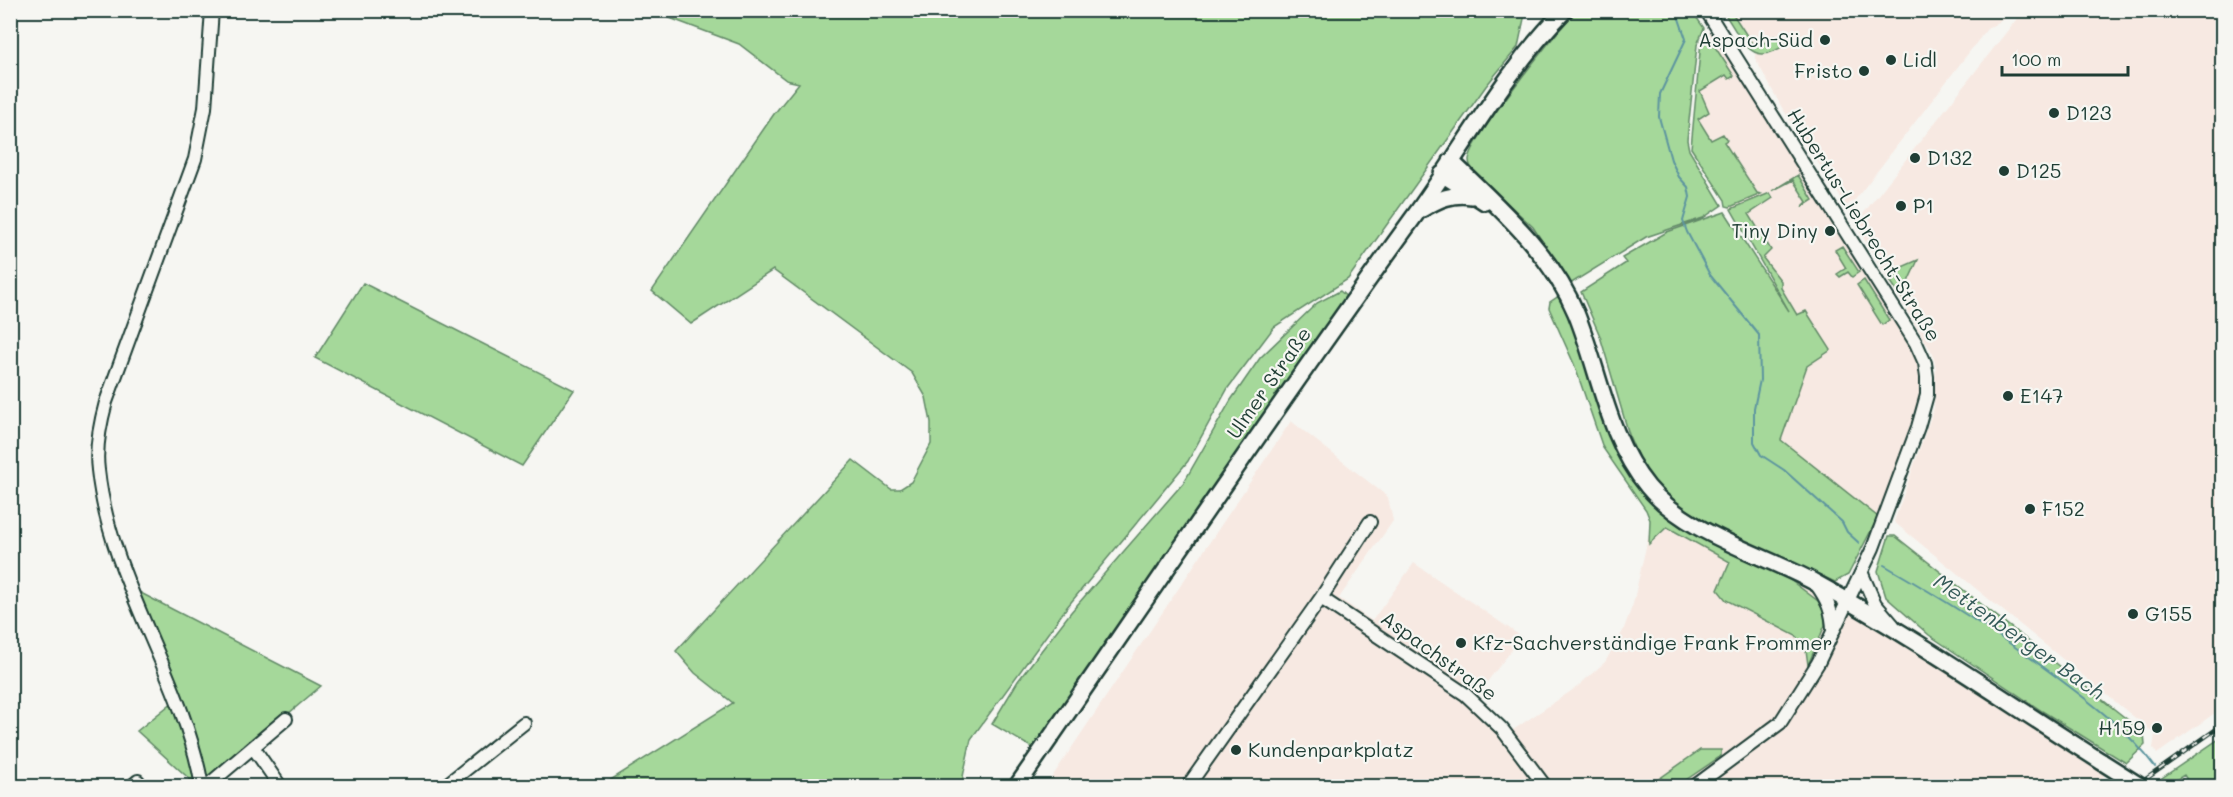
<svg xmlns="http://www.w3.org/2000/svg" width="2233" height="797" font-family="Mali,sans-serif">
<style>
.built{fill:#f7e9e2}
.green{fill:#a5d89a;stroke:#628a67;stroke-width:1.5}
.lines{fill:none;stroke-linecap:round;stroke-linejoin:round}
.stream{stroke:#5d959f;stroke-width:2}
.minor-casing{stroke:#1f3d34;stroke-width:16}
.major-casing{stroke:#1f3d34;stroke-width:20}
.minor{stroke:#f6f6f2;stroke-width:12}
.major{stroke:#f6f6f2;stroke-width:15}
.rail-casing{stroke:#1f3d34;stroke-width:4.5}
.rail{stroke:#f6f6f2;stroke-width:2;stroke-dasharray:7;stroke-linecap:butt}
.major-bridge-casing{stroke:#1f3d34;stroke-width:20;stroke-linecap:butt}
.major-bridge{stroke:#f6f6f2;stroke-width:15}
.poi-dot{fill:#1f3d34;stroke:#f6f6f2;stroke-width:2}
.labels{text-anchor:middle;stroke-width:4.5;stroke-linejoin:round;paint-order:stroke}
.poi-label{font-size:20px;fill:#1f3d34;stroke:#f6f6f2;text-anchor:start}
.street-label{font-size:20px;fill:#1f3d34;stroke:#f6f6f2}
.water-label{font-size:21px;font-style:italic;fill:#345a58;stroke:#f6f6f2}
</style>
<rect width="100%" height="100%" fill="#f6f6f2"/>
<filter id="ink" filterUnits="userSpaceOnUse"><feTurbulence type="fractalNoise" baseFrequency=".0167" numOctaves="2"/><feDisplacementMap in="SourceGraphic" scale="12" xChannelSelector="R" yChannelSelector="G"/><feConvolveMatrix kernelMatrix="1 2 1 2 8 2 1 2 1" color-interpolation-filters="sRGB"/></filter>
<g filter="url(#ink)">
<path class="built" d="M 1731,11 L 2017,11 L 1987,29 L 1855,200 L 1846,206 L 1781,106 L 1756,60 L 1753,45 Z
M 2023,11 L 2222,11 L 2222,708 L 2157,754 L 2153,748 L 2155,734 L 1894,522 L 1934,408 L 1936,369 L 1933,354 L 1855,224 Z
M 1711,31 L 1836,223 L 1916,358 L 1920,381 L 1920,401 L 1912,428 L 1878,517 L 1781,440 L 1811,355 L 1805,338 L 1691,140 L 1703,40 Z
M 1291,421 L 1388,497 L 1393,521 L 1339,598 L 1372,621 L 1414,563 L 1522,637 L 1476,696 L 1510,732 L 1577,687 L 1605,662 L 1623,631 L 1633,604 L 1655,507 L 1849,608 L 2108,774 L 2089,786 L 1046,786 Z"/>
<path class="green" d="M 651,11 L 1525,10 L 1525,14 L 1518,47 L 1486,86 L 1348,279 L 1274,327 L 1228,388 L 1188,461 L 1067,607 L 971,739 L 961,786 L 601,786 L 733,703 L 695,673 L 676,651 L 853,460 L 891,489 L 900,489 L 911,482 L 931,444 L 931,422 L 926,397 L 912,373 L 773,270 L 691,324 L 652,291 L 774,114 L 799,83 L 786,80 L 739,44 Z
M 1576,11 L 1692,11 L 1704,28 L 1697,45 L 1687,140 L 1689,150 L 1722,205 L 1703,218 L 1646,237 L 1570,284 L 1533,227 L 1477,175 C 1473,170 1469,167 1469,160 C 1471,137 1557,32 1576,11 Z
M 1723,11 L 1731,11 L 1753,45 L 1761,45 L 1774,36 L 1786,42 L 1789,37 L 1792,39 C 1753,73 1744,43 1723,11 Z
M 1706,33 L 1734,76 L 1729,79 L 1726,75 L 1700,91 L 1709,112 L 1698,119 L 1711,140 L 1723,134 L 1727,140 L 1724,142 L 1757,193 L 1761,194 L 1730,207 L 1726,206 L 1725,200 L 1691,148 L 1701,41 Z
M 1798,175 L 1813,200 L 1802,207 L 1807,202 L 1793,180 L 1772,191 Z
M 1770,193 L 1773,198 L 1749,214 L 1771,250 L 1763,258 L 1781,281 L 1781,288 L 1797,315 L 1806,311 L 1831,350 L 1807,366 L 1781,440 L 1878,517 L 1848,575 L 1835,582 L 1702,521 L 1659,489 L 1641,464 L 1630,438 L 1600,336 L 1581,292 L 1626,263 L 1622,258 L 1667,232 L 1725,212 L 1789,311 L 1731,209 Z
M 1842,246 L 1859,272 L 1852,277 L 1848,272 L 1840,277 L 1837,274 L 1846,268 L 1835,250 Z
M 1918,260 L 1907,284 L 1904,301 L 1891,282 L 1902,267 Z
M 1864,280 L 1889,320 L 1882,325 L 1857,285 Z
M 363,283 L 574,390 L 522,466 L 315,358 Z
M 1340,291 L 1348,298 L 1036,750 L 992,724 L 1018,681 L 1071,612 L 1184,482 L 1231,400 L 1260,358 L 1317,303 Z
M 1562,294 L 1617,448 L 1699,532 L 1786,577 L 1818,601 L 1824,612 L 1825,625 L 1808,665 L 1806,650 L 1796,636 L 1726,600 L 1718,590 L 1730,562 L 1667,527 L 1649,544 L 1650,520 L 1646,510 L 1603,448 L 1574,364 L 1549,308 L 1550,302 Z
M 1889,536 L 1895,536 L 2128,720 L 2144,734 L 2145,745 L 2126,763 L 2042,711 L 1929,635 L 1886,597 L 1878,571 Z
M 137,591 L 321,686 L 210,780 L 204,776 Z
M 173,702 L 186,732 L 195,784 L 137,731 Z
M 2222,737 L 2222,786 L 2191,786 L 2184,775 L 2166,786 L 2156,782 Z
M 1700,750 L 1721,750 L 1721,756 L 1677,786 L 1636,786 L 1653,783 Z"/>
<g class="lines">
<path class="stream" d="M 1676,10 L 1686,39 L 1660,94 L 1659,117 L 1671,160 L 1679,177 L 1688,187 L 1690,197 L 1683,221 L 1687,232 L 1710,275 L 1759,335 L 1760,380 L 1754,408 L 1754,442 L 1761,455 L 1784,470 L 1842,522 L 1847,532 L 1859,543
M 1884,565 C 1943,599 1999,634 2054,675 C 2090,702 2128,730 2155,767
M 2166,781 L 2170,786"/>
<defs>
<path id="minor" d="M 1862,574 L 1875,604 L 1893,625
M 1816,584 C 1827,599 1833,612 1833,631
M 1321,598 L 1370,522
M 253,747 L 280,786
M 132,786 L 138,781
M 202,786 C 183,677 110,582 98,470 C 95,448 100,424 106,402 L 195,159 L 205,108 L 212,10
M 207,786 L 286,719
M 445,786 L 524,723
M 1188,786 L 1321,598 L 1465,694 L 1502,729 L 1545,786
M 1695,786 L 1780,723 L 1818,663 L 1873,548 L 1918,427 L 1927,395 L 1927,377 L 1925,363 L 1916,343 L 1706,10"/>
<path id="major" d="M 1451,161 C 1498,207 1550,251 1576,313 C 1600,372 1607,437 1648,487 C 1687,534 1763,554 1816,583 C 1914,637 2007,702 2102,762
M 1442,174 L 1485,202
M 1422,209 C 1439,199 1452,193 1472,196
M 1017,786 C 1148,597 1277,405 1413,218 C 1464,148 1503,73 1565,10"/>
</defs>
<use href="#minor" class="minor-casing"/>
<use href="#major" class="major-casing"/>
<use href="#minor" class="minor"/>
<use href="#major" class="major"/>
<defs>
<path id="rail" d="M 2136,786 L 2222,725"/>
</defs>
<use href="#rail" class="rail-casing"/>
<use href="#rail" class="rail"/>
<defs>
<path id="major-bridge" d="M 2102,762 L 2140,786"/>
</defs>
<use href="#major-bridge" class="major-bridge-casing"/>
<use href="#major-bridge" class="major-bridge"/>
</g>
</g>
<g class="poi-dot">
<circle cx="1825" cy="40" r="6"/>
<circle cx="1891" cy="60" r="6"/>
<circle cx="1864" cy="71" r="6"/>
<circle cx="2054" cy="113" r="6"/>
<circle cx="1915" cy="158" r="6"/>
<circle cx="2004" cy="171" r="6"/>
<circle cx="1901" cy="206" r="6"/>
<circle cx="1830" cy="231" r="6"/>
<circle cx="2008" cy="396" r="6"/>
<circle cx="2030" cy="509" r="6"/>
<circle cx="2133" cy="614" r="6"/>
<circle cx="1461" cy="643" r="6"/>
<circle cx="2157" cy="728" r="6"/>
<circle cx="1236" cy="750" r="6"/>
</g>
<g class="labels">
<g class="poi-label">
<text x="1813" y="47" text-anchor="end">Aspach-Süd</text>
<text x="1903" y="67">Lidl</text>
<text x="1852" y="78" text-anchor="end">Fristo</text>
<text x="2066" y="120">D123</text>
<text x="1927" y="165">D132</text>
<text x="2016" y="178">D125</text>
<text x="1913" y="213">P1</text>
<text x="1818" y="238" text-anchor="end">Tiny Diny</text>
<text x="2020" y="403">E147</text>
<text x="2042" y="516">F152</text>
<text x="2145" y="621">G155</text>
<text x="1473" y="650">Kfz-Sachverständige Frank Frommer</text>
<text x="2145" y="735" text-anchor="end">H159</text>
<text x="1248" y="757">Kundenparkplatz</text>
</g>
<g class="street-label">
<text transform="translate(1864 225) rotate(58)" y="7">Hubertus-Liebrecht-Straße</text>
<text transform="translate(1269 383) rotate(-55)" y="7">Ulmer Straße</text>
<text transform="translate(1439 656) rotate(36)" y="7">Aspachstraße</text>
</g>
<g class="water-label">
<text transform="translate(2019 637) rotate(35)" y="7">Mettenberger Bach</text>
</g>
</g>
<rect width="2233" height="797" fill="none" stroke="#f6f6f2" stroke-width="36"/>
<rect x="18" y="18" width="2197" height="761" fill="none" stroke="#1f3d34" stroke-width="2" filter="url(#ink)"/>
<path d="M2002 66v9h126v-9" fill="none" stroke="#1f3d34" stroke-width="3"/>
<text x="2011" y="66" font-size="18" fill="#1f3d34" stroke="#f6f6f2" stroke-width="4.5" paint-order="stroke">100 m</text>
</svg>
